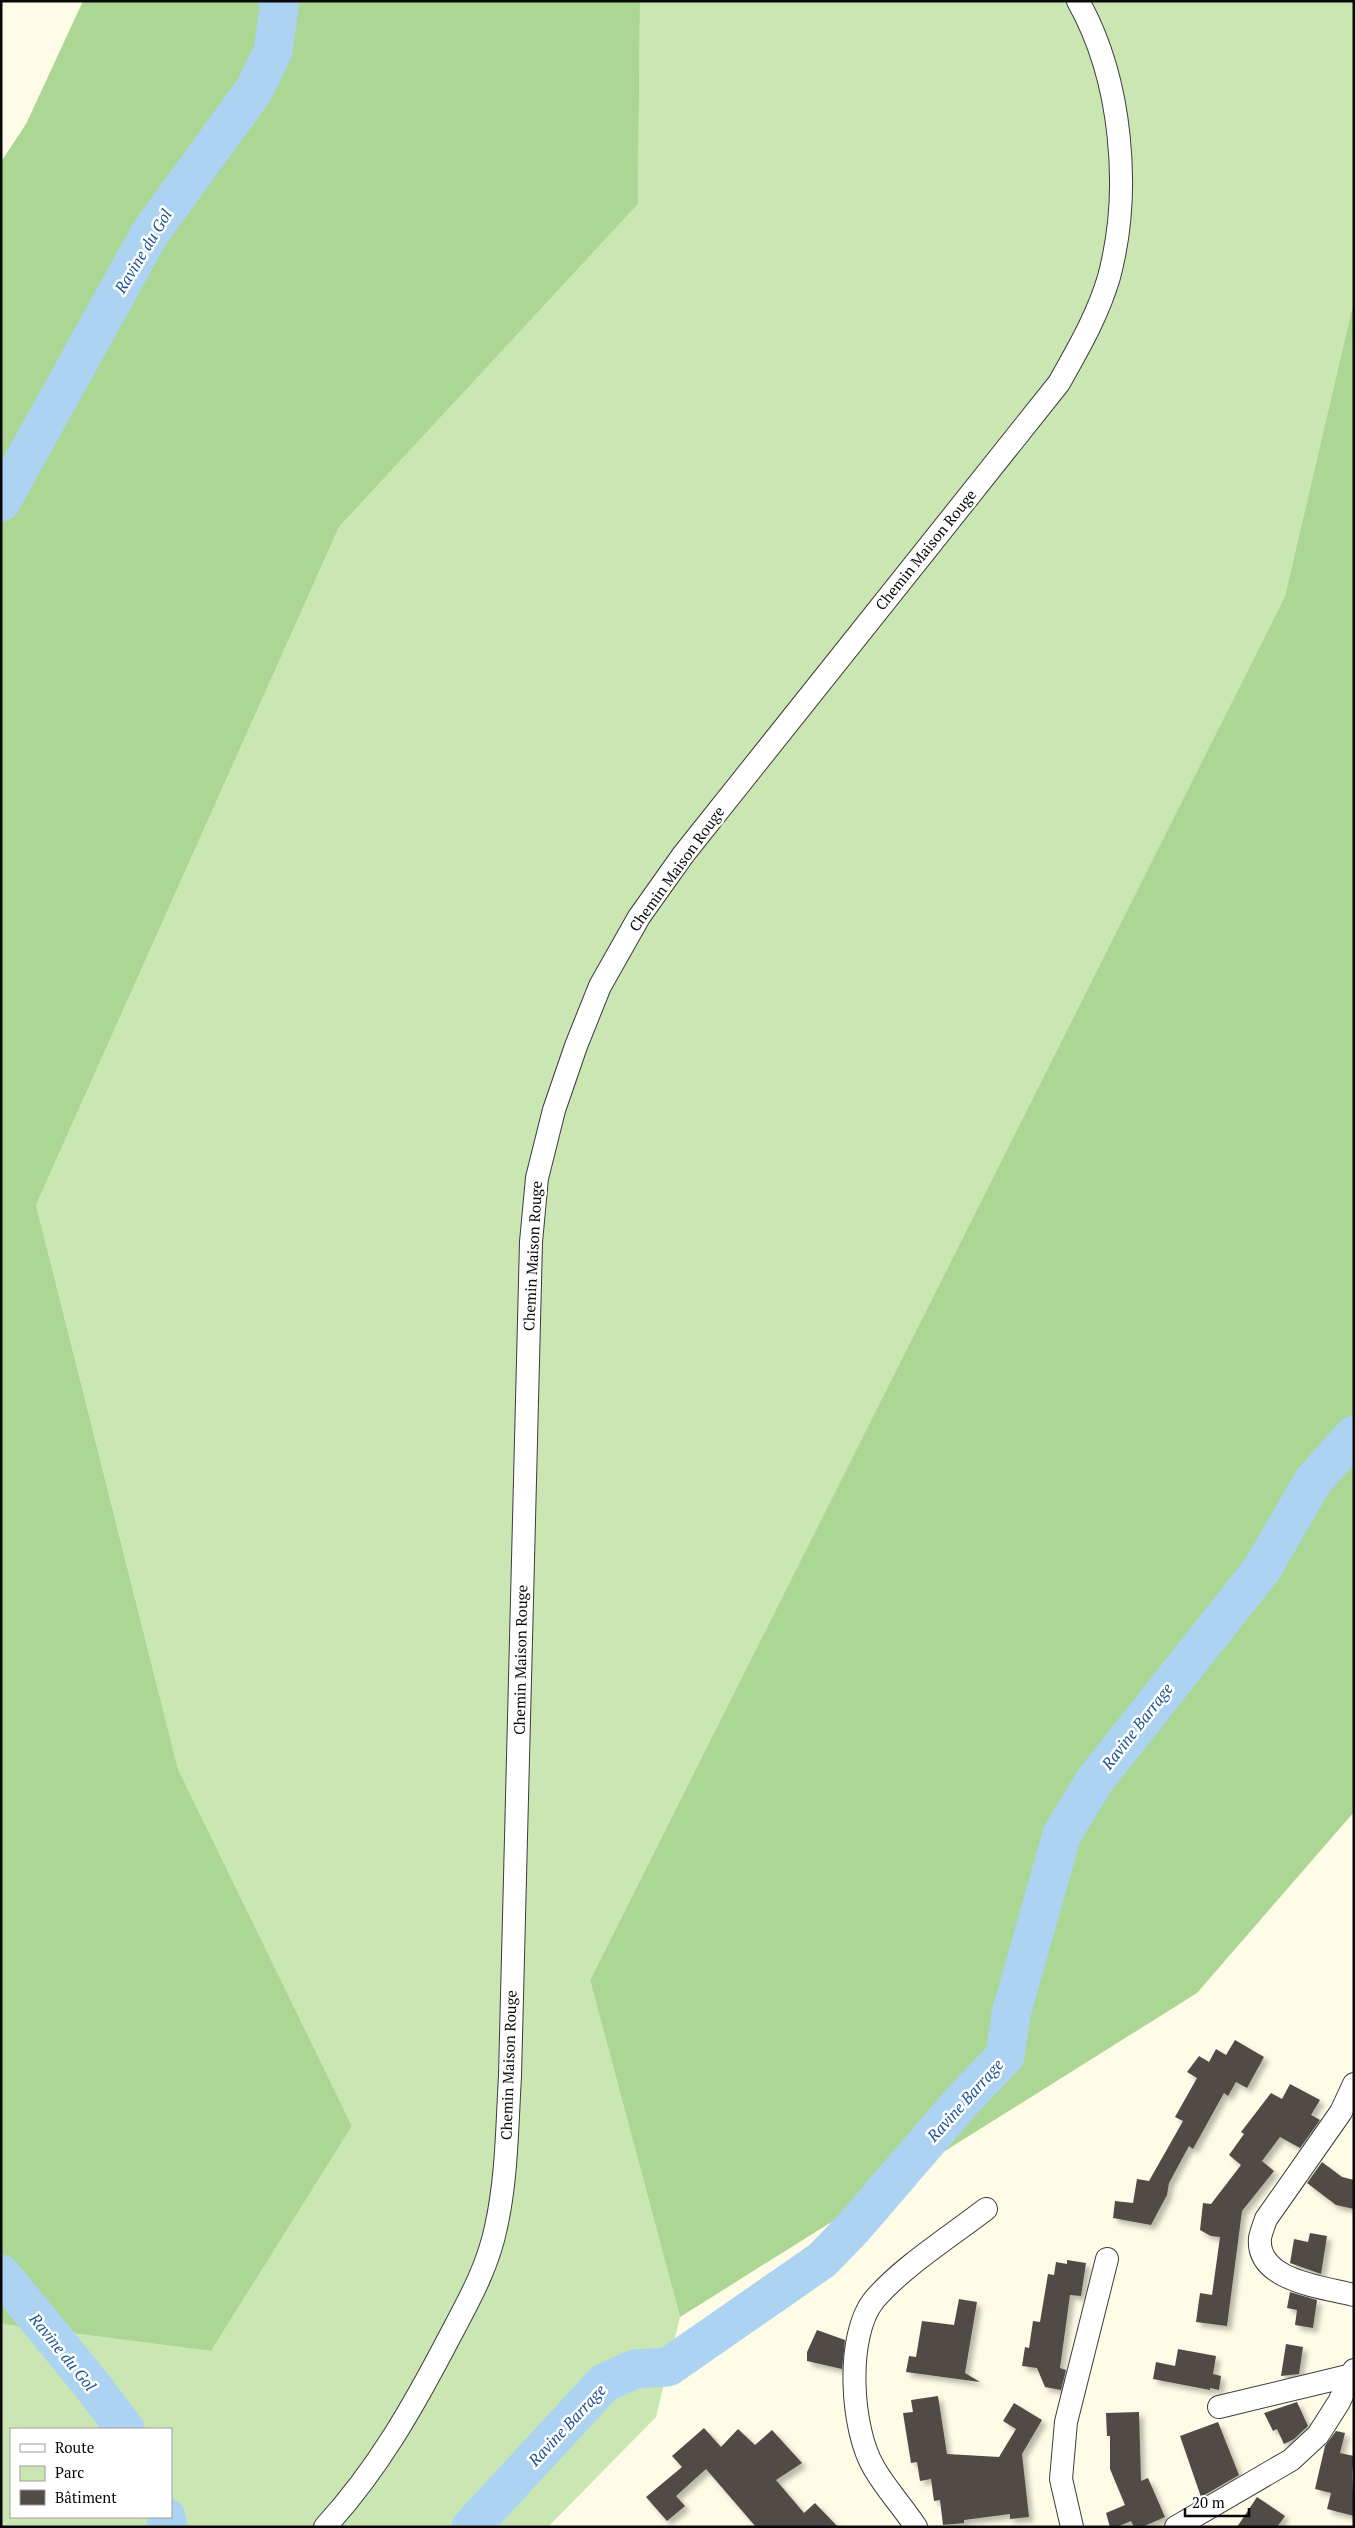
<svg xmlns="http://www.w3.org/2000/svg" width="1355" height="2528" font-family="'PT Serif',serif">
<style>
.green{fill:#c9e6b3;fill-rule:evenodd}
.forest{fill:#abd693}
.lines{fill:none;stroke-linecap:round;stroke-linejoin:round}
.river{stroke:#add3f3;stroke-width:39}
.building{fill:#514c46;filter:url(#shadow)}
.minor-casing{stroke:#3c3c3c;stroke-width:24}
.minor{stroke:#fff;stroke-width:22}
.labels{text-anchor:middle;stroke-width:5;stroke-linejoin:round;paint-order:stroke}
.street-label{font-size:15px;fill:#090909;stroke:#fff}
.water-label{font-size:16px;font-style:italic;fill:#195395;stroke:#fff}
</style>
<defs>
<filter id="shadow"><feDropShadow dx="4.5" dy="4.5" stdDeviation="2.5" flood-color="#0004"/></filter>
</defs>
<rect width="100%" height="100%" fill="#fefce6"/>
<path class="green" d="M 640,1 L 1354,1 L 1354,300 L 1285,596 L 590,1980 L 680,2317 L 656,2417 L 548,2527 L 1,2527 L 1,2324 L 211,2351 L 352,2126 L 178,1769 L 36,1205 L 339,527 L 638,204 ZM 11,2429 L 171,2429 L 171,2517 L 11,2517 Z"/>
<path class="forest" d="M 83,1 L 640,1 L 638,204 L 339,527 L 36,1205 L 178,1769 L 352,2126 L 211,2351 L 1,2324 L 1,162 L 26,124 Z
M 1354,300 L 1354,1812 L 1197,1993 L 680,2317 L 590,1980 L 1285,596 Z"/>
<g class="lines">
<path class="river" d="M 1,502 L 150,233 L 254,90 L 273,51 L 279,8 L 278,1
M 1,2274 L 91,2384 L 125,2429
M 166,2517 L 168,2527
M 471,2527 L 604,2383 L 635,2369 L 668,2367 L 822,2260 L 853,2228 L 962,2101 L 1005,2056 L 1011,2014 L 1062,1834 L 1095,1780 L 1262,1569 L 1313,1481 L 1354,1435"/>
</g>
<path class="building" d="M 1235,2040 L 1264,2057 L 1247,2088 L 1236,2082 L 1228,2096 L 1224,2093 L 1193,2149 L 1189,2146 L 1169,2183 L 1167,2195 L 1151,2225 L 1113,2218 L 1115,2201 L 1133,2203 L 1137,2179 L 1149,2181 L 1183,2121 L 1175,2117 L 1197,2078 L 1187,2072 L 1199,2056 L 1209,2062 L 1216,2049 L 1226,2055 Z
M 1290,2084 L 1320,2100 L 1311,2115 L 1320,2120 L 1300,2148 L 1280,2137 L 1262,2161 L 1274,2171 L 1242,2211 L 1227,2326 L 1196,2322 L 1200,2293 L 1212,2295 L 1220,2237 L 1211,2236 L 1200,2230 L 1203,2203 L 1211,2204 L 1241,2165 L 1229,2155 L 1244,2134 L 1241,2132 L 1271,2093 L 1282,2099 Z
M 1322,2162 L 1342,2177 L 1354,2180 L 1354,2209 L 1336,2205 L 1307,2183 Z
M 1310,2233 L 1327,2236 L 1321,2274 L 1290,2263 L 1294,2239 L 1308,2242 Z
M 1067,2260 L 1086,2263 L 1081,2296 L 1070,2295 L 1060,2368 L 1066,2370 L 1061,2390 L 1045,2387 L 1037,2368 L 1022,2366 L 1025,2347 L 1029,2348 L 1033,2321 L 1040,2322 L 1048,2274 L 1054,2275 L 1056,2262 L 1067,2264 Z
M 1290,2292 L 1317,2300 L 1313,2328 L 1295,2325 L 1297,2310 L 1287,2308 Z
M 959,2299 L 977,2302 L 965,2373 L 980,2382 L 906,2372 L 909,2356 L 916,2357 L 922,2321 L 954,2325 Z
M 817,2330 L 845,2340 L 842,2369 L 807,2361 L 807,2352 Z
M 1286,2344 L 1303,2347 L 1299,2374 L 1281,2376 Z
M 1178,2349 L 1216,2356 L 1213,2374 L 1221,2376 L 1219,2390 L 1210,2388 L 1210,2390 L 1153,2379 L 1156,2362 L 1175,2366 Z
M 938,2396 L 947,2454 L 999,2457 L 1016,2429 L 1003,2421 L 1014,2403 L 1042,2420 L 1022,2454 L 1029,2517 L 1010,2519 L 1010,2514 L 964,2520 L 964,2523 L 943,2525 L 940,2500 L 934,2501 L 931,2479 L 920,2481 L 917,2462 L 911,2463 L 903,2413 L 913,2412 L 911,2400 Z
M 1297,2402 L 1308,2426 L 1294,2439 L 1284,2444 L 1277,2429 L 1273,2431 L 1264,2413 Z
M 1139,2412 L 1141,2481 L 1148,2478 L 1165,2517 L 1142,2527 L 1134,2527 L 1131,2521 L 1117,2527 L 1110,2527 L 1106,2513 L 1125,2505 L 1110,2469 L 1110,2436 L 1107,2436 L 1106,2413 Z
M 1218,2422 L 1239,2475 L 1201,2497 L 1180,2436 Z
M 704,2428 L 721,2447 L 738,2429 L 755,2445 L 772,2430 L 802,2463 L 776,2480 L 804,2513 L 815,2503 L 838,2527 L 756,2527 L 706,2469 L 676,2496 L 685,2506 L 667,2521 L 646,2497 L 682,2467 L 672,2456 Z
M 1336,2431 L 1345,2433 L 1340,2453 L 1354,2456 L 1352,2474 L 1354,2516 L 1327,2509 L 1331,2493 L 1315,2489 L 1325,2446 Z
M 1257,2497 L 1285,2516 L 1277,2527 L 1237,2527 Z"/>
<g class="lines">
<defs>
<path id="minor" d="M 1354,2084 L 1341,2112 L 1266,2219 C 1264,2225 1261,2232 1260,2238 C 1256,2281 1323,2287 1354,2295
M 1219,2407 L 1352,2375
M 325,2527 C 378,2469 413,2407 449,2338 C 468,2302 488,2267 496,2227 C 507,2178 507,2126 510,2076 L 531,1242 L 537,1178 L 554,1110 L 576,1046 L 600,986 L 639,917 L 683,855 L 1059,383 C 1078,349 1098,315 1109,277 C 1132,191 1122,79 1078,1
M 916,2527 C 903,2507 886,2489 874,2468 C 851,2430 845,2336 874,2300 C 902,2267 951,2236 986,2209
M 1072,2527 L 1061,2479 L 1066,2422 L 1107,2259
M 1176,2527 L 1291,2460 L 1318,2435 L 1339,2402 L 1354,2370"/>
</defs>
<use href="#minor" class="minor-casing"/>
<use href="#minor" class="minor"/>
</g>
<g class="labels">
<g class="street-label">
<text transform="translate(926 550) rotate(-51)" y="5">Chemin Maison Rouge</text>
<text transform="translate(677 869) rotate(-54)" y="5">Chemin Maison Rouge</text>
<text transform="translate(533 1256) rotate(-87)" y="5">Chemin Maison Rouge</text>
<text transform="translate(521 1660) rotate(-89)" y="5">Chemin Maison Rouge</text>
<text transform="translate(509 2065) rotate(-88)" y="5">Chemin Maison Rouge</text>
</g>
<g class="water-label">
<text transform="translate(143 251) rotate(-59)" y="6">Ravine du Gol</text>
<text transform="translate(1137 1726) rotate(-52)" y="6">Ravine Barrage</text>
<text transform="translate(965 2100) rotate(-48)" y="6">Ravine Barrage</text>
<text transform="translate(63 2352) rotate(51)" y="6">Ravine du Gol</text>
<text transform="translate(567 2425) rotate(-47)" y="6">Ravine Barrage</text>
</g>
</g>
<rect width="1355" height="2528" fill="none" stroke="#090909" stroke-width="5"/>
<rect x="10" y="2428" width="162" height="90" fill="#ffffff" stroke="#9d9d9d"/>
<rect x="20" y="2444" width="25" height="8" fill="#ffffff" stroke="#9d9d9d"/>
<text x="55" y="2453" font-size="15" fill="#090909">Route</text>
<rect x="20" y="2466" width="25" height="15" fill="#c9e6b3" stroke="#9d9d9d"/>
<text x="55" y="2478" font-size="15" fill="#090909">Parc</text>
<rect x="20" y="2490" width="25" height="15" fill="#514c46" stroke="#9d9d9d"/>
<text x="55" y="2503" font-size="15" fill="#090909">Bâtiment</text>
<path d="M1185 2508v8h64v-8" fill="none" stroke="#090909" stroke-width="2.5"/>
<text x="1192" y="2508" font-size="15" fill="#090909" stroke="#ffffff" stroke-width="4" paint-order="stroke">20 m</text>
</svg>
